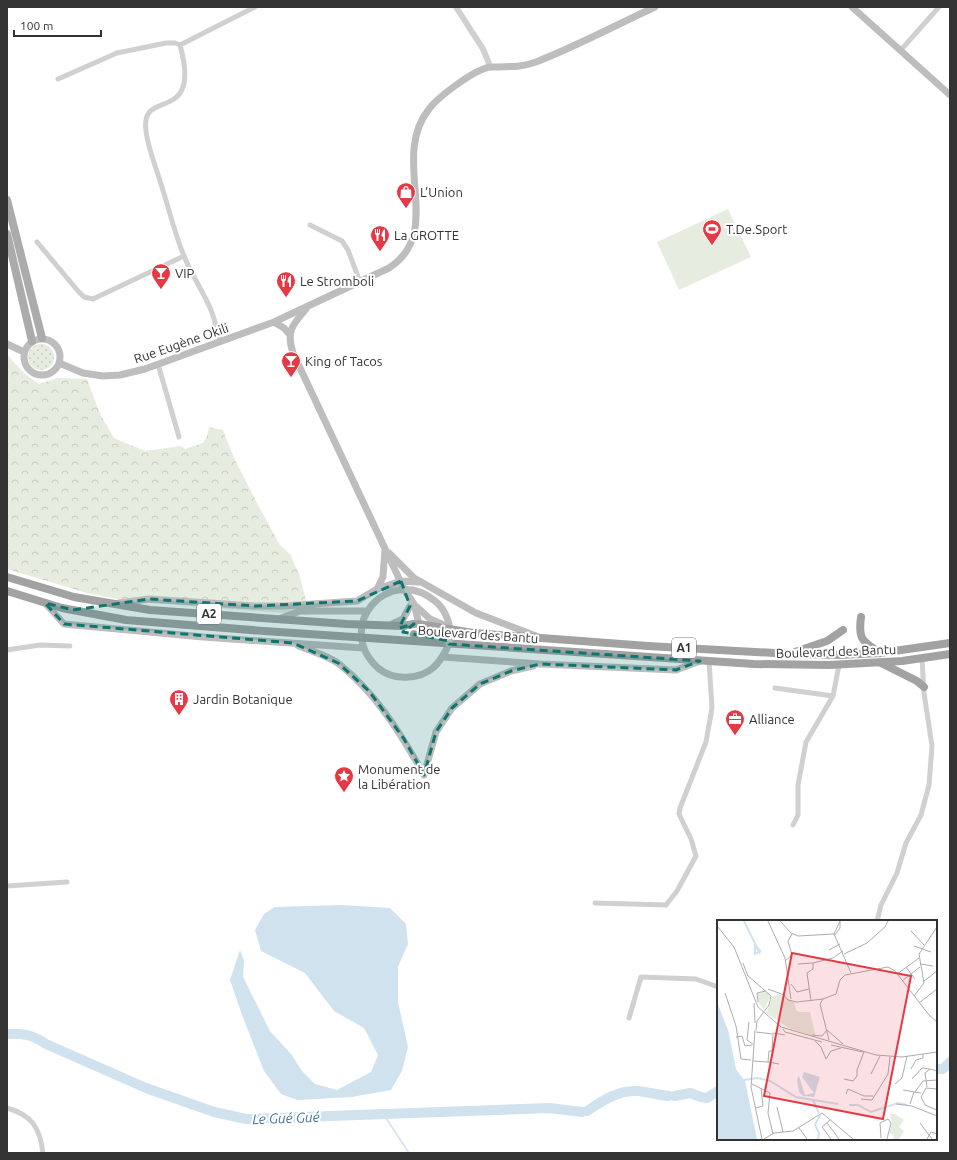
<svg xmlns="http://www.w3.org/2000/svg" width="957" height="1160" font-family="Ubuntu,sans-serif">
<style>
.grass{fill:url(#grass-dots)}
.forest{fill:url(#forest-crowns)}
.garden{fill:#e6ecdf}
.water{fill:#cfe2ee}
.lines{fill:none;stroke-linecap:round;stroke-linejoin:round}
.stream{stroke:#cfe2ee;stroke-width:1.5}
.river{stroke:#cfe2ee;stroke-width:10}
.minor{stroke:#d0d0d0;stroke-width:5}
.tertiary{stroke:#d0d0d0;stroke-width:6}
.secondary{stroke:#bdbdbd;stroke-width:7}
.primary{stroke:#ababab;stroke-width:8}
.trunk{stroke:#a2a2a2;stroke-width:8}
.secondary-bridge{stroke:#bdbdbd;stroke-width:7}
.marked{fill:#0f766e;fill-opacity:0.2;stroke:#0f766e;stroke-width:3;stroke-dasharray:8 5;stroke-linejoin:round}
.labels{text-anchor:middle;stroke-width:4;stroke-linejoin:round;paint-order:stroke}
.shield{fill:#fff;stroke:#707070;stroke-width:1}
.shield-label{font-size:12px;font-weight:bold;fill:#333}
.poi-label{font-size:13px;fill:#333;stroke:#fff;text-anchor:start}
.street-label{font-size:13px;fill:#333;stroke:#fff}
.water-label{font-size:14px;font-style:italic;fill:#3f7597;stroke:#fff}
.inset-river{fill:none;stroke:#cfe2ee;stroke-width:2}
.inset-road{fill:none;stroke:#adadad;stroke-width:1}
.view{fill:#e63946;fill-opacity:0.15;stroke:#e63946;stroke-width:2}
.inset-edge{fill:none;stroke:#333;stroke-width:2}
</style>
<defs>
<pattern id="grass-dots" width="8" height="8" patternUnits="userSpaceOnUse"><rect width="8" height="8" fill="#e6ecdf"/><path d="M2 2h.1M6 6h.1" fill="none" stroke="#c6cbc0" stroke-width="1.8" stroke-linecap="round"/></pattern>
<pattern id="forest-crowns" width="20" height="18" patternUnits="userSpaceOnUse"><rect width="20" height="18" fill="#e6ecdf"/><path d="M2 6a3 3 0 1 1 6 0M12 15a3 3 0 1 1 6 0" fill="none" stroke="#c6cbc0"/></pattern>
</defs>
<rect width="100%" height="100%" fill="#fff"/>
<path class="grass" d="M28 357a13 13 0 1 1 26 0a13 13 0 1 1-26 0Z"/>
<path class="forest" d="M 7,355 L 25,374 L 39,384 L 57,378 L 87,379 L 100,414 L 114,438 L 145,451 L 181,446 L 185,449 L 203,443 L 207,436 L 209,427 L 223,430 L 235,460 L 258,505 L 280,545 L 290,554 L 299,574 L 310,615 L 126,601 L 87,593 L 7,569 Z"/>
<path class="garden" d="M 728,209 L 751,257 L 679,290 L 657,242 Z"/>
<path class="water" d="M 341,905 L 390,908 L 406,924 L 408,944 L 398,967 L 398,1002 L 408,1047 L 402,1071 L 391,1090 L 352,1097 L 297,1100 L 281,1094 L 264,1071 L 242,1015 L 230,980 L 240,950 L 244,961 L 243,977 L 270,1031 L 291,1054 L 302,1071 L 315,1084 L 337,1090 L 371,1072 L 378,1055 L 364,1028 L 334,1011 L 305,973 L 261,951 L 255,930 L 264,914 L 275,907 Z"/>
<g class="lines">
<path class="stream" d="M 384,1115 L 409,1153"/>
<path class="river" d="M 7,1034 C 23,1033 33,1035 46,1044 L 146,1088 L 214,1112 L 246,1119 L 550,1108 L 582,1112
M 936,1069 L 943,1069 L 950,1062
M 675,1096 L 690,1093 L 701,1097 L 707,1098 L 718,1091
M 587,1111 C 602,1101 618,1090 637,1091 C 648,1092 658,1095 669,1096"/>
<path class="minor" d="M 180,45 L 255,7
M 900,51 L 939,7
M 58,79 L 117,53 L 166,43 L 175,43 L 180,45 C 184,60 191,88 174,99 C 158,109 143,105 146,131 C 148,148 155,164 160,181 C 168,205 174,232 184,256 C 191,274 203,291 211,310 C 215,320 217,331 221,342
M 310,225 L 342,241 L 348,250 L 360,282
M 37,242 L 78,291 L 84,297 L 93,299 L 184,256
M 158,364 L 179,437
M 7,650 L 40,645 L 70,646
M 775,688 L 833,696
M 793,825 L 798,815 L 798,785 L 806,742 L 833,696 L 839,665
M 7,886 L 67,882
M 595,903 L 666,905 L 677,891 L 696,856 L 691,839 L 679,814 L 680,808 L 706,742 L 712,708 L 709,661
M 877,921 L 881,905 L 897,873 L 906,843 L 921,815 L 929,785 L 932,746 L 924,693 L 922,658
M 629,1018 L 641,977 L 696,979 L 718,987
M 7,1108 C 32,1115 40,1128 43,1153"/>
<path class="tertiary" d="M 456,7 L 483,49 L 490,66"/>
<path class="secondary" d="M 852,7 L 950,95
M 306,309 C 292,325 286,332 293,353 L 404,589 L 414,604 L 419,624
M 274,322 L 284,328 L 290,335
M24 357a18 18 0 1 1 36 0a18 18 0 1 1-36 0Z
M 7,344 L 24,352
M 59,363 L 83,373 L 103,376 L 120,375 L 145,369 L 274,322 L 389,268 C 446,231 389,159 429,109 C 438,97 477,67 492,67 C 509,66 519,68 536,62 C 577,46 616,25 655,7
M 389,553 L 414,578 L 476,613 L 536,636
M 377,589 L 401,581 L 419,582
M 45,603 L 64,624 L 203,637 L 363,648
M 119,603 L 149,599 L 255,606 L 284,606 L 357,601 L 377,589 L 383,577 L 385,549
M 417,607 L 430,619 L 444,625
M 279,619 L 300,611 L 367,611
M 390,625 L 403,619 L 410,606
M 449,644 C 445,653 441,660 434,667 C 420,680 393,681 378,668 C 333,627 388,563 435,601 C 444,608 450,621 450,633
M 297,645 C 310,651 327,655 339,664 C 376,693 401,734 424,775
M 443,657 L 540,664 L 676,670 L 700,661
M 424,775 L 436,732 L 452,708 L 480,684 L 511,671 L 533,666"/>
<path class="primary" d="M 7,200 L 42,338
M 7,234 L 32,341"/>
<path class="trunk" d="M 7,577 L 74,597 L 150,610 L 347,624 L 402,626 L 414,624
M 7,591 L 62,608 L 126,620 L 264,631 L 754,664 L 829,665 L 902,661 L 950,654
M 861,617 C 858,639 862,641 880,653
M 419,624 L 473,633 L 648,646 L 792,654 L 839,655 L 880,653 L 950,643
M 414,634 L 429,638
M 795,652 L 827,641 L 843,630
M 881,663 L 917,681 L 924,687"/>
<path class="secondary-bridge" d="M 449,644 L 449,637"/>
</g>
<path class="marked" d="M 401,581 L 410,606 L 399,628 L 414,624 L 403,632 L 449,641 L 449,644 L 700,661 L 676,670 L 540,664 L 511,671 L 480,684 L 452,708 L 436,732 L 424,775 L 404,739 L 369,691 L 338,663 L 293,643 L 64,624 L 45,603 L 73,610 L 149,599 L 255,606 L 357,601 Z"/>
<defs>
<symbol id="shop-pin" viewBox="-11 -11 22 30"><path d="M0 17L-7.5 6A9.5 9.5 0 1 1 7.5 6Z" fill="#e63946" stroke="#fff"/><path d="M-5-2.5h2.3a2.7 3.5 0 0 1 5.4 0H5L5.5 6h-11ZM-1.5-2.5h3a1.5 2.3 0 0 0-3 0Z" fill="#fff"/></symbol>
<symbol id="stadium-pin" viewBox="-11 -11 22 30"><path d="M0 17L-7.5 6A9.5 9.5 0 1 1 7.5 6Z" fill="#e63946" stroke="#fff"/><path d="M0-5a6.5 5 0 1 0 0 10a6.5 5 0 1 0 0-10ZM-3.5-1.8h7v3.6h-7Z" fill="#fff"/></symbol>
<symbol id="restaurant-pin" viewBox="-11 -11 22 30"><path d="M0 17L-7.5 6A9.5 9.5 0 1 1 7.5 6Z" fill="#e63946" stroke="#fff"/><path d="M-5-6h1v4h1v-4h1v4h1v-4h1v5L-1.5 .5V6h-2V.5L-5-1ZM5-6V6H3V1.5H1.5Q1.5-4 5-6Z" fill="#fff"/></symbol>
<symbol id="bar-pin" viewBox="-11 -11 22 30"><path d="M0 17L-7.5 6A9.5 9.5 0 1 1 7.5 6Z" fill="#e63946" stroke="#fff"/><path d="M-6-5H6L.8 .8V4.5H3.5V6h-7V4.5H-.8V.8Z" fill="#fff"/></symbol>
<symbol id="building-pin" viewBox="-11 -11 22 30"><path d="M0 17L-7.5 6A9.5 9.5 0 1 1 7.5 6Z" fill="#e63946" stroke="#fff"/><path d="M-4-6H4V6H1V3H-1V6H-4ZM-2.5-4.3h1.7v1.8h-1.7ZM.8-4.3h1.7v1.8H.8ZM-2.5-1h1.7V.8h-1.7ZM.8-1h1.7V.8H.8Z" fill="#fff"/></symbol>
<symbol id="office-pin" viewBox="-11 -11 22 30"><path d="M0 17L-7.5 6A9.5 9.5 0 1 1 7.5 6Z" fill="#e63946" stroke="#fff"/><path d="M-6-3h4V-5.5h4V-3h4V5H-6ZM-1-4.5V-3h2v-1.5ZM-6 0V1H6V0Z" fill="#fff"/></symbol>
<symbol id="sight-pin" viewBox="-11 -11 22 30"><path d="M0 17L-7.5 6A9.5 9.5 0 1 1 7.5 6Z" fill="#e63946" stroke="#fff"/><path d="M0-6L1.8-2.2L6-1.7L2.9 1.2L3.7 5.4L0 3.3L-3.7 5.4L-2.9 1.2L-6-1.7L-1.8-2.2Z" fill="#fff"/></symbol>
</defs>
<g fill-rule="evenodd">
<use href="#shop-pin" x="395" y="181" width="22" height="30"/>
<use href="#stadium-pin" x="701" y="218" width="22" height="30"/>
<use href="#restaurant-pin" x="369" y="224" width="22" height="30"/>
<use href="#bar-pin" x="150" y="262" width="22" height="30"/>
<use href="#restaurant-pin" x="275" y="270" width="22" height="30"/>
<use href="#bar-pin" x="280" y="350" width="22" height="30"/>
<use href="#building-pin" x="168" y="688" width="22" height="30"/>
<use href="#office-pin" x="724" y="708" width="22" height="30"/>
<use href="#sight-pin" x="333" y="765" width="22" height="30"/>
</g>
<g class="labels">
<g class="shield">
<rect x="197" y="604" width="24" height="20" rx="3"/>
<rect x="672" y="638" width="24" height="20" rx="3"/>
</g>
<g class="shield-label">
<text x="209" y="618">A2</text>
<text x="684" y="652">A1</text>
</g>
<g class="poi-label">
<text x="420" y="197">L’Union</text>
<text x="726" y="234">T.De.Sport</text>
<text x="394" y="240">La GROTTE</text>
<text x="175" y="278">VIP</text>
<text x="300" y="286">Le Stromboli</text>
<text x="305" y="366">King of Tacos</text>
<text x="193" y="704">Jardin Botanique</text>
<text x="749" y="724">Alliance</text>
<text x="358" y="774">Monument de<tspan x="358" dy="15">la Libération</tspan></text>
</g>
<g class="street-label">
<text transform="translate(181 343) rotate(-19)" y="5">Rue Eugène Okili</text>
<text transform="translate(478 634) rotate(4)" y="5">Boulevard des Bantu</text>
<text transform="translate(836 651) rotate(-2)" y="5">Boulevard des Bantu</text>
</g>
<g class="water-label">
<text transform="translate(286 1118) rotate(-2)" y="5">Le Gué Gué</text>
</g>
</g>
<g transform="translate(717 920)">
<rect width="220" height="220" fill="#fff"/>
<path d="M 50,72 L 53,77 L 47,90 L 41,81 L 41,73 Z" fill="#e6ecdf"/>
<path d="M 61,74 L 77,82 L 79,90 L 82,92 L 93,92 L 99,117 L 72,108 L 49,93 L 56,76 Z" fill="#e6ecdf"/>
<path d="M 173,194 L 178,194 L 187,200 L 182,207 L 187,211 L 182,219 L 177,219 L 176,214 L 172,213 L 175,203 Z" fill="#e6ecdf"/>
<path d="M 0,82 L 11,110 L 19,149 L 28,161 L 40,219 L 0,219 ZM 87,152 L 103,157 L 97,177 L 86,176 L 82,172 L 80,160 L 82,156 L 88,175 L 97,173 L 85,157 Z" fill="#cfe2ee"/>
<path class="inset-river" d="M 27,1 L 43,34M 38,23 L 38,34 L 43,31 L 40,27M 27,160 L 41,158 L 53,161 L 79,177 L 121,184M 96,180 L 102,193M 132,185 L 141,185 L 154,192 L 181,183 L 190,185M 101,219 L 102,213 L 98,205 L 103,195"/>
<path class="inset-road" d="M 51,1 L 68,38 L 74,79M 63,1 L 74,13 L 81,16 L 117,14M 123,1 L 117,14 L 134,53M 0,6 L 17,27 L 41,87 L 64,107 L 159,135 L 185,137 L 220,132M 194,11 L 207,25M 118,15 L 123,8 L 123,1M 197,26 L 214,32M 112,30 L 123,24M 127,34 L 150,23 L 168,7 L 171,1M 68,41 L 75,35 L 71,21 L 75,14M 26,43 L 31,56M 96,43 L 116,38 L 126,31M 81,44 L 96,43 L 96,49 L 90,53 L 94,81M 203,44 L 216,46M 189,47 L 198,59M 180,54 L 202,38M 30,55 L 54,76 L 52,85 L 40,101 L 39,110M 185,61 L 203,47M 207,61 L 220,51M 74,64 L 80,72 L 92,69M 51,69 L 67,75M 8,73 L 19,106 L 24,139 L 34,140M 67,75 L 71,80 L 80,82 L 106,79 L 119,74 L 123,60 L 128,55 L 171,47 L 178,51 L 212,95 L 220,102M 197,76 L 207,63 L 202,34 L 220,7M 106,79 L 103,84 L 112,120M 41,82 L 40,73 L 49,71M 37,83 L 38,103M 202,83 L 220,69M 32,102 L 30,120 L 37,125M 66,109 L 68,112 L 105,122M 38,110 L 34,167 L 45,219M 39,112 L 56,114 L 55,131 L 52,131 L 51,142 L 62,144M 56,113 L 68,115M 95,115 L 105,116 L 110,110 L 126,124M 19,117 L 25,116 L 28,126 L 35,125M 98,121 L 104,127 L 109,139M 114,125 L 146,132M 109,139 L 114,131 L 124,128M 36,141 L 51,142M 194,149 L 199,140 L 206,138 L 206,134M 154,154 L 163,136M 127,159 L 136,161 L 140,156 L 140,150 L 147,132M 195,159 L 205,148 L 213,149M 35,164 L 53,173 L 51,193 L 56,214M 178,164 L 185,158 L 190,136M 210,167 L 208,153 L 213,149 L 220,151M 220,169 L 209,168 L 204,177 L 208,185 L 220,190M 186,170 L 204,173M 198,172 L 206,161 L 220,160M 129,174 L 131,169 L 147,176 L 156,176M 144,179 L 155,180 L 171,154 L 173,137M 179,184 L 195,186 L 220,196M 193,184 L 197,172M 60,187 L 66,212M 39,188 L 46,186 L 44,168M 113,200 L 105,207 L 114,219M 110,203 L 122,219M 203,203 L 215,219M 82,208 L 90,219M 164,218 L 163,203 L 171,199 L 174,203 L 170,219M 47,219 L 57,213 L 76,211 L 105,193 L 136,219M 210,219 L 214,212 L 220,214"/>
<path class="view" d="M 75,33 L 194,56 L 166,199 L 47,176 Z"/>
<rect width="220" height="220" class="inset-edge"/>
</g>
<rect width="957" height="1160" fill="none" stroke="#333333" stroke-width="16"/>
<path d="M14 30v6h87v-6" fill="none" stroke="#333333" stroke-width="2"/>
<text x="20" y="30" font-size="12" fill="#333333" stroke="#ffffff" stroke-width="3" paint-order="stroke">100 m</text>
</svg>
